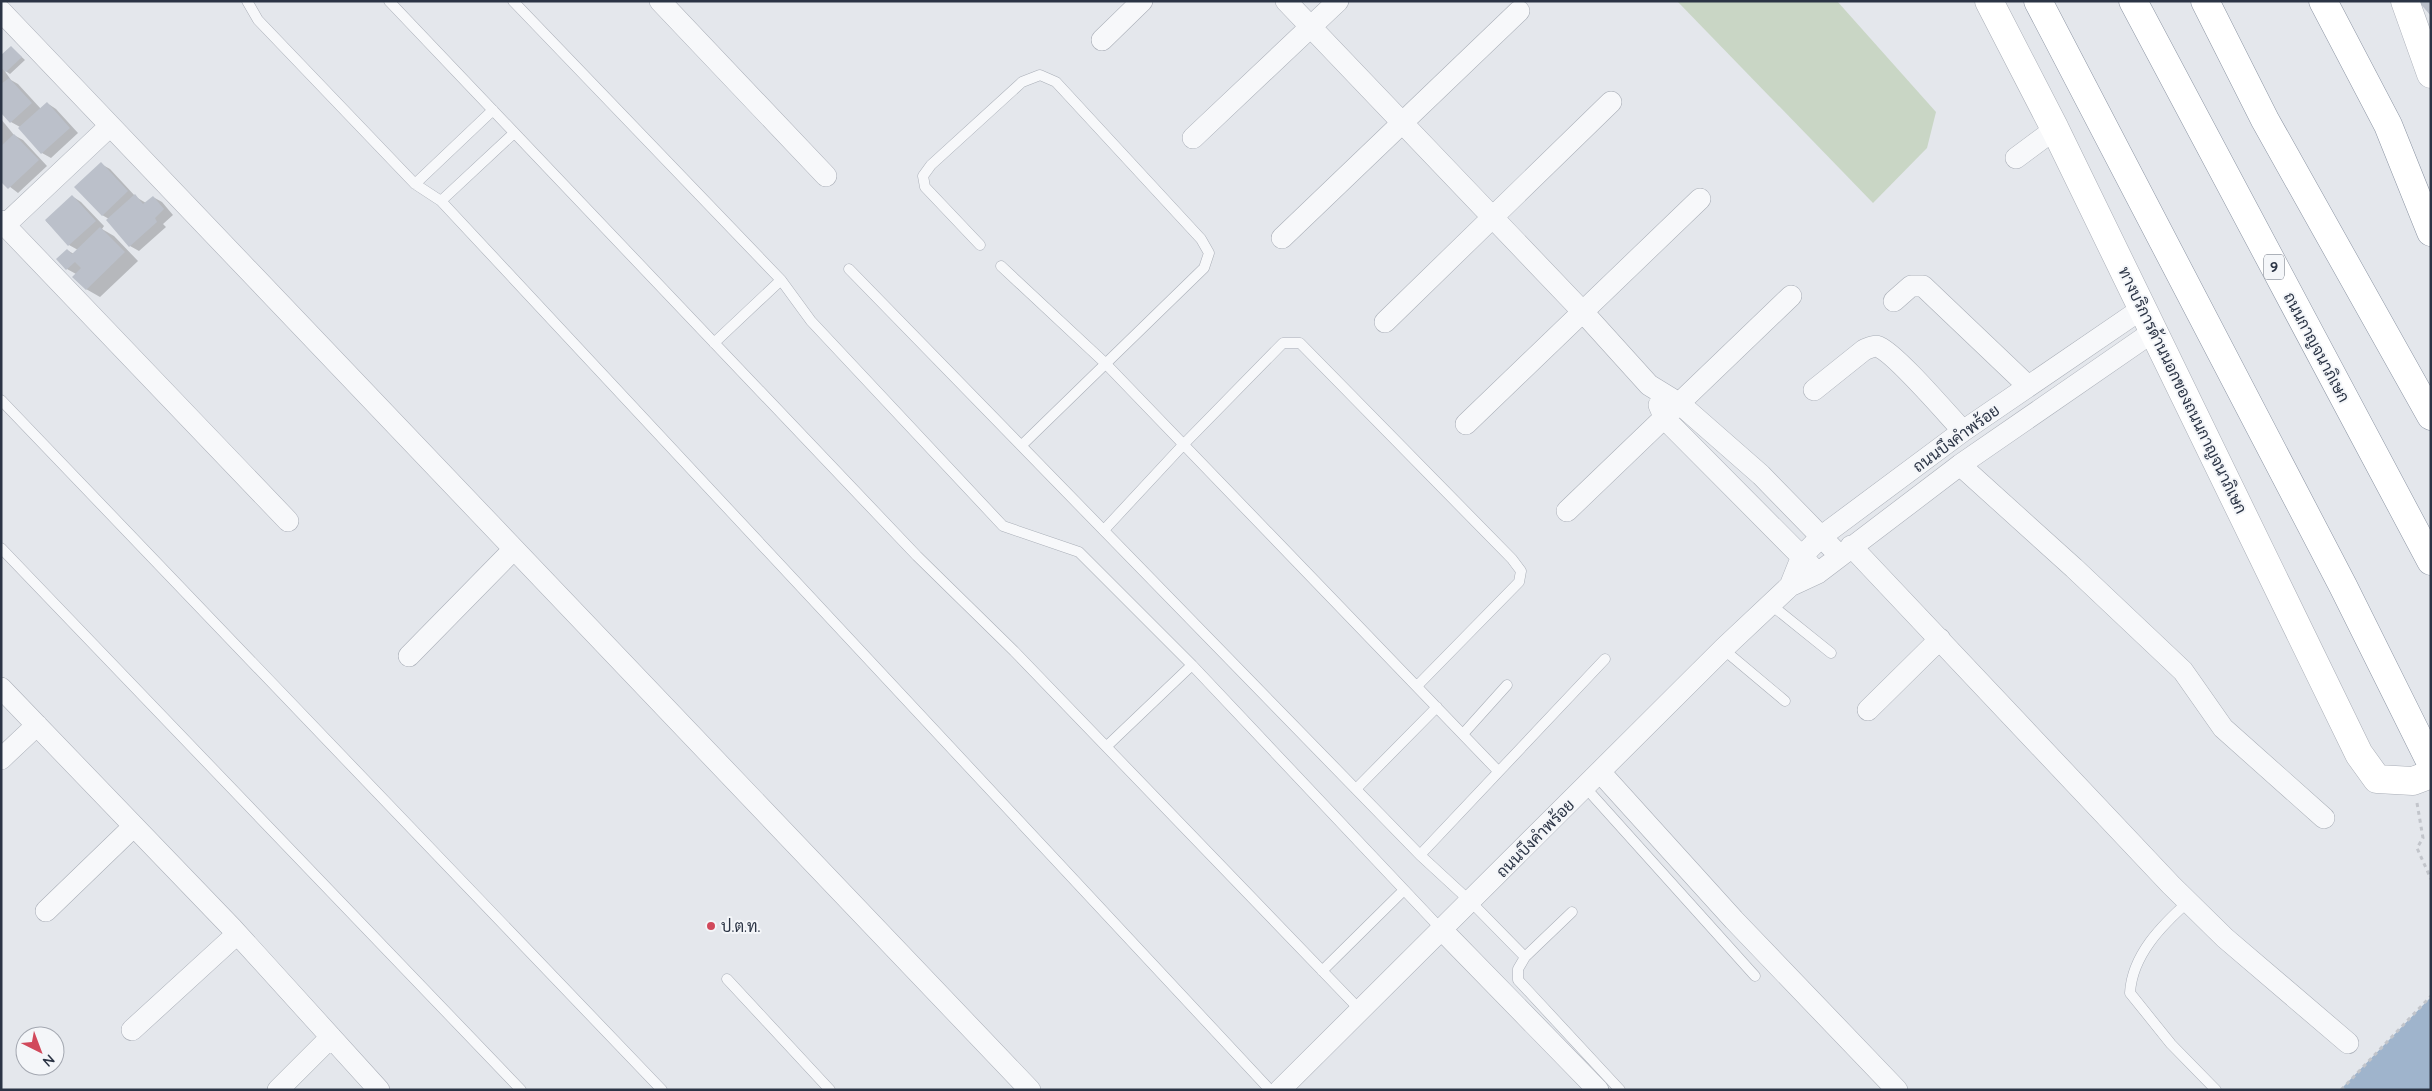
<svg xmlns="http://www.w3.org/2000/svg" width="2432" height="1091" font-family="Quicksand,Sarabun,sans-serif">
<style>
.green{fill:#c9d6c5}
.water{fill:#9fb4cc}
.shadow{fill:#0003}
.building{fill:#bbc0ca}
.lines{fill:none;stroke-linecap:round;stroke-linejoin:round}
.service-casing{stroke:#a9aeb7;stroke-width:11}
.minor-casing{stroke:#a9aeb7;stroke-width:22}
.secondary-casing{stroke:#a9aeb7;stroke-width:29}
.motorway-casing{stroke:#8b94a3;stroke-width:29}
.path{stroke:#c2c5cb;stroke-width:3;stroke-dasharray:4 4;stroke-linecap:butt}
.service{stroke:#f7f8fa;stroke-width:10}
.minor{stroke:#f7f8fa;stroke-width:21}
.secondary{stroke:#fff;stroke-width:28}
.motorway{stroke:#fff;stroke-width:28}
.poi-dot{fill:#d1495b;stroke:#f4f6f9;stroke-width:2}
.labels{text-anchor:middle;stroke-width:4;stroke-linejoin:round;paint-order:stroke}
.shield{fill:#f4f6f9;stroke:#676e7b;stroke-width:1}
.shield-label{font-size:15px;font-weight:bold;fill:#2b3445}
.street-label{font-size:16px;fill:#2b3445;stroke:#f4f6f9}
.poi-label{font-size:16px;fill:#2b3445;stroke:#f4f6f9;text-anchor:start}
</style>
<rect width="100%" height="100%" fill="#e4e7ec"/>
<path class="green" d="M 1677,1 L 1837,1 L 1936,112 L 1927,148 L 1873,203 Z"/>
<path class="water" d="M 2431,997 L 2431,1090 L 2341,1090 L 2343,1087 Z"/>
<path class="shadow" d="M 11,47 L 25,60 L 10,74 L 4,70 L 11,80 L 18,84 L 41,109 L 47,103 L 56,109 L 78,133 L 51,158 L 42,153 L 20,127 L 11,122 L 1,112 L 1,57 Z
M 1,119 L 14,135 L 23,140 L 47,166 L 18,193 L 1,180 Z
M 101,164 L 110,169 L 136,197 L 146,203 L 153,197 L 162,202 L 173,215 L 163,224 L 166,227 L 139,251 L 130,246 L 109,219 L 102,215 Z
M 72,196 L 81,202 L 104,226 L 102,229 L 114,236 L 138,261 L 100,297 L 86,289 L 76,274 L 67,269 L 67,250 L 74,254 L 78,250 L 69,245 L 46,221 Z"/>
<path class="building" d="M 2418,1 L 2431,1 L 2431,16 Z
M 11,46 L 22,57 L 6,72 L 1,68 L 1,55 Z
M 9,78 L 32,103 L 10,123 L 1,113 L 1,84 Z
M 47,102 L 70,128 L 41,154 L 18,128 Z
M 14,134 L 39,160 L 8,189 L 1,182 L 1,146 Z
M 101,162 L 128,191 L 102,216 L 74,187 Z
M 135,194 L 143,204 L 153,196 L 164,209 L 155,218 L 157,222 L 129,247 L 106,220 Z
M 72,195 L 96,221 L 68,246 L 45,220 Z
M 100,227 L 125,252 L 86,290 L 72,277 L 81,268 L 75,262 L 66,270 L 56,259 L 67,249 L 72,254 Z"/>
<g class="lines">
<defs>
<path id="service" d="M 247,1 L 258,20 L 415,184 L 441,201 L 1270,1090
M 389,1 L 917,556 L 1014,651 L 1361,1011
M 513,1 L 781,280 L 811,321 L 1003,526 L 1079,552 L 1192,665 L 1442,930
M 415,184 L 493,110
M 441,201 L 514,133
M 980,245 L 925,187 L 923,176 L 931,165 L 1022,82 L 1040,75 L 1056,82 L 1201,239 L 1209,253 L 1204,268 L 1022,445
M 1001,266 L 1105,363 L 1498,771
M 849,269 L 1420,855 L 1471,902 L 1525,957 L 1518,969 L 1518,980 L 1620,1090
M 714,343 L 781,280
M 1,400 L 662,1090
M 1104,530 L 1183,445 L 1283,343 L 1300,343 L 1512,559 L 1521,571 L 1519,582 L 1417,686
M 1,548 L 521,1090
M 1770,604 L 1831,653
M 1723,649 L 1785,701
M 1463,734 L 1507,685
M 1107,746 L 1192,665
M 1585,787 L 1755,976
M 1357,788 L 1437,707
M 1420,855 L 1605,659
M 2189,901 C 2162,925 2132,955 2130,993 L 2171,1044 L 2216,1090
M 1525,957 L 1572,912
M 1322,971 L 1404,890
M 727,979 L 830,1090"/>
<path id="minor" d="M 660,1 L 826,176
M 1286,1 L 1583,312 L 1649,385 L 1680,404 L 1761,475 L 1840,556
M 1,11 L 1030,1090
M 1102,40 L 1142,1
M 1193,138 L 1338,1
M 2016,158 L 2055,129
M 1,221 L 288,521
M 5,225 L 110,126
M 1282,238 L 1519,11
M 1894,301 L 1911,286 L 1923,286 L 2028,386
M 1385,322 L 1611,102
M 1814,390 L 1864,350 C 1869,348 1874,345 1879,347 C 1897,355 1947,414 1963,431
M 1659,405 L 1665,419 L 1811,566
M 1466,424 L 1700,199
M 1960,465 L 2074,568 L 2183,671 L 2223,728 L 2324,818
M 1567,511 L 1791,296
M 1851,546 L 2171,885 L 2225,938 L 2348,1043
M 1790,586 L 1802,556 L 1822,536 L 1963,431 L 2143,308
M 409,656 L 514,549
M 1,688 L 232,928 L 379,1090
M 1868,710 L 1940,639
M 1,759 L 37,725
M 1600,772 L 1734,920 L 1897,1090
M 46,911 L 134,826
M 1442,930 L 1598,1090
M 132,1030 L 237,934
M 278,1090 L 331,1037
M 1280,1090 L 1723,649 L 1790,586 L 1818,573 L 1960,465 L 2154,331"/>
<path id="secondary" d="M 1989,1 L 2055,129 L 2359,754 L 2377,779 L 2413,781 L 2431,774
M 2405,1 L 2431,74"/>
<path id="motorway" d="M 2038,1 L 2343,586 L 2431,763
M 2133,1 L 2431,561
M 2205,1 L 2265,120 L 2431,416
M 2323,1 L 2388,125 L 2431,232"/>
</defs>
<use href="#service" class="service-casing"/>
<use href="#minor" class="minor-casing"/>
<use href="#secondary" class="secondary-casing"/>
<use href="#motorway" class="motorway-casing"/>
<path class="path" d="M 2417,803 L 2423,838 L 2417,848 L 2431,879
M 2341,1090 L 2431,996"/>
<use href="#service" class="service"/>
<use href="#minor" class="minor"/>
<use href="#secondary" class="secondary"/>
<use href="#motorway" class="motorway"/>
</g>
<circle class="poi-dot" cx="711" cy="926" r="5"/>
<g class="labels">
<rect class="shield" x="2264" y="254.5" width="20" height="25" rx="4"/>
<g class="shield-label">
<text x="2274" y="272">9</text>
</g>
<g class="street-label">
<text transform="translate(2317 347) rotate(62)" y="6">ถนนกาญจนาภิเษก</text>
<text transform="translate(2183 390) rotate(64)" y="6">ทางบริการด้านนอกของถนนกาญจนาภิเษก</text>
<text transform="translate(1956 438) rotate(-36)" y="6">ถนนบึงคำพร้อย</text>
<text transform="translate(1535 838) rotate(-45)" y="6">ถนนบึงคำพร้อย</text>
</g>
<g class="poi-label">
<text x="721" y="932">ป.ต.ท.</text>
</g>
</g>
<rect width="2432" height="1091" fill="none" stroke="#2b3445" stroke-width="5"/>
<g transform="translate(40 1051) rotate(138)"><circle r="24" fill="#f4f6f9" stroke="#a4a8b1"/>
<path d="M0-4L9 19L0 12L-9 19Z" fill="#d1495b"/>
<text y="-8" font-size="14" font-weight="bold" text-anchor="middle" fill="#2b3445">N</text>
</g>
</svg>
